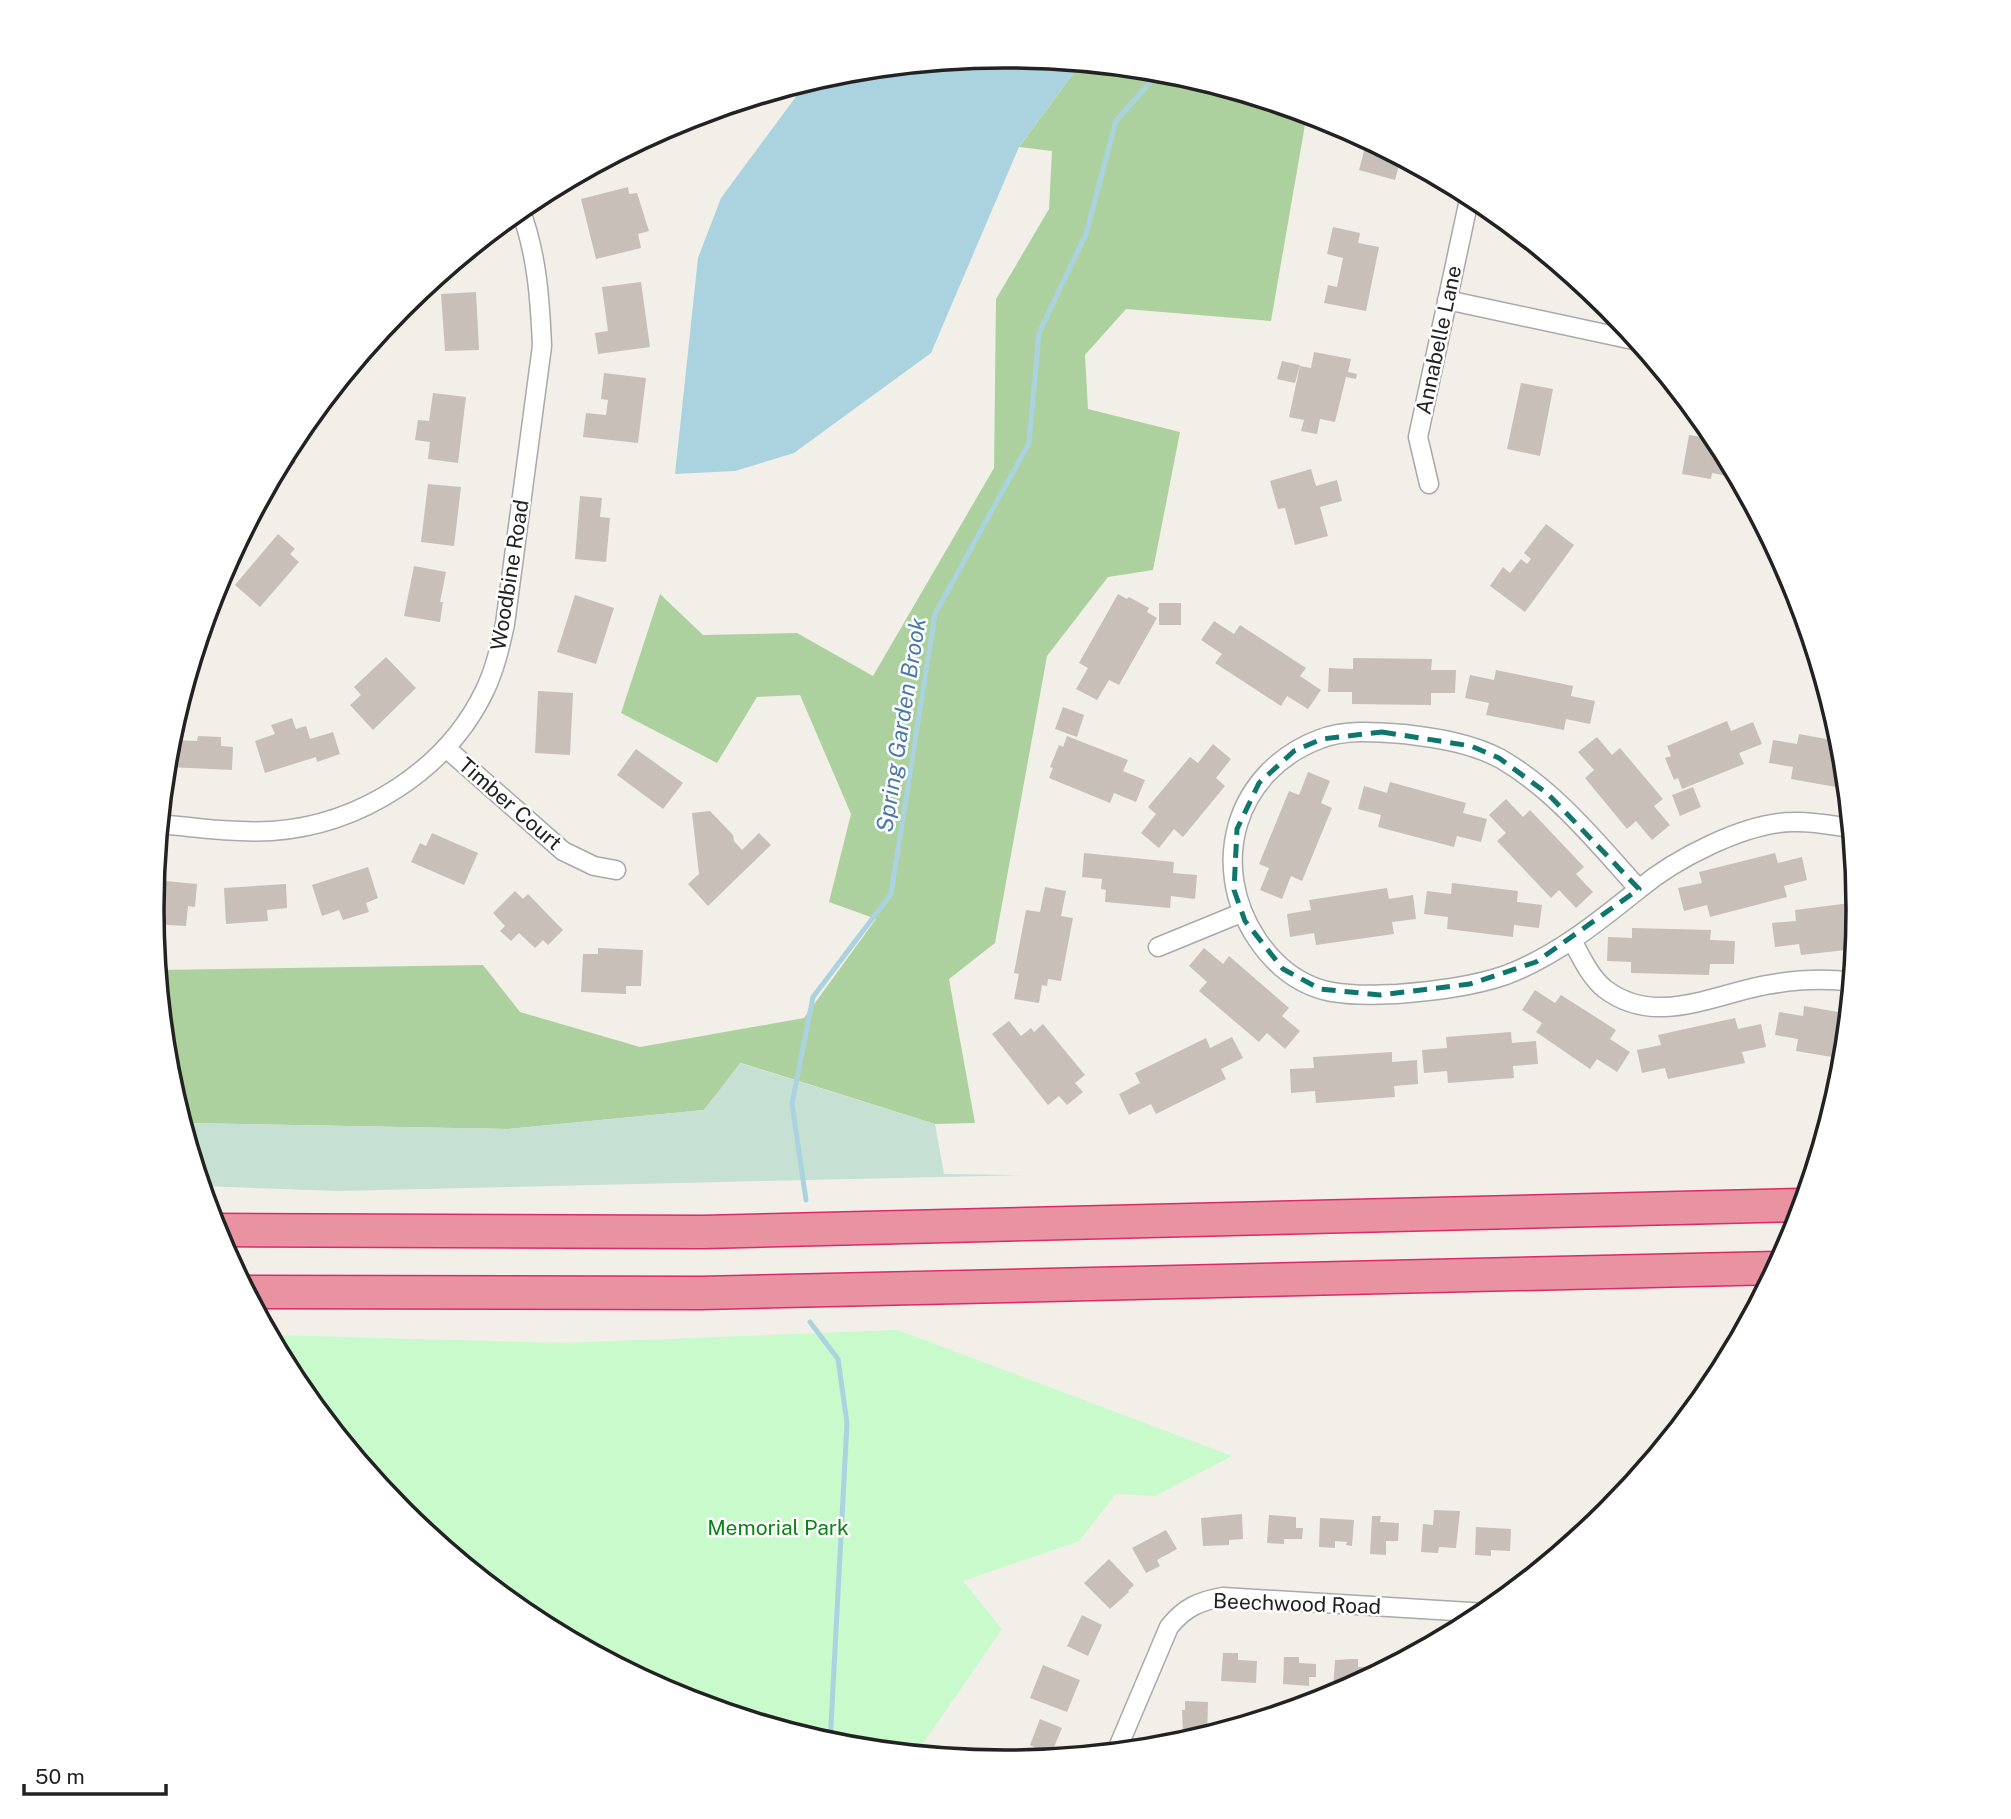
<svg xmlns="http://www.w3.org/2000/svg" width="2011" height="1819" font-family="'Public Sans',sans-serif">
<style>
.forest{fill:#add19e}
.wetland{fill:#c6e0d4}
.park{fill:#c8facc}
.water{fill:#aad3df}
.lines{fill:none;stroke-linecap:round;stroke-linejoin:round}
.stream{stroke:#aad3df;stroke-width:5}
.building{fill:#c7bfb8}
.street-casing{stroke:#a9a9a9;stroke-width:21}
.highway-casing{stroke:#dc2a67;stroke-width:35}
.street{stroke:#fff;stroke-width:18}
.highway{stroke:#e892a2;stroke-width:32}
.marked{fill:none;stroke:#0f766e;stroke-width:5;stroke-dasharray:14 9;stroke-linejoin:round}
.labels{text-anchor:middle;stroke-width:5;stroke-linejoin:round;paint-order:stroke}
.street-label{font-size:21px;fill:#222;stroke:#fff}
.park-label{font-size:21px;fill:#0c8416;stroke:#fff}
.water-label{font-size:23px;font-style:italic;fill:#4a7aab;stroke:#fff}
.rim{fill:none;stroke:#222;stroke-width:3.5}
</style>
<rect width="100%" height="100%" fill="#f2efe9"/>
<path class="forest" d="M 1081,63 L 1172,72 L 1307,113 L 1271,321 L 1126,309 L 1085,355 L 1088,409 L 1180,432 L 1153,570 L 1108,577 L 1047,656 L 995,943 L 949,979 L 975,1123 L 935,1124 L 741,1063 L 704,1110 L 508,1129 L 183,1123 L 168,1076 L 158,970 L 483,965 L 520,1012 L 640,1047 L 804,1018 L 876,919 L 829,902 L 851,814 L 800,695 L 757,697 L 717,763 L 621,713 L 660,594 L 703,635 L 797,633 L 873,676 L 994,468 L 996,299 L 1049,209 L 1052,151 L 1019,147 Z"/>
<path class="wetland" d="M 740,1063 L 935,1124 L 944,1174 L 1025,1175 L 337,1191 L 202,1186 L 183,1123 L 508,1129 L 704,1110 Z"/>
<path class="park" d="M 898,1330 L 1232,1456 L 1155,1496 L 1116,1494 L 1079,1541 L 963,1581 L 1002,1629 L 916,1754 L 839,1747 L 679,1698 L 531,1619 L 402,1513 L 296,1383 L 270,1335 L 562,1343 Z"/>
<path class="water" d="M 1006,56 L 1081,63 L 1019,147 L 931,353 L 794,453 L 735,471 L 675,474 L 698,258 L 721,198 L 806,83 L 839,72 Z"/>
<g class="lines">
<path class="stream" d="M 806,1200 L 792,1104 L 813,997 L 891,894 L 935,614 L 1029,443 L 1039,333 L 1086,234 L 1116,121 L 1160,71
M 810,1322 L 838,1359 L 847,1423 L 830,1744"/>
</g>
<path class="building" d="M 1367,140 L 1401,158 L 1395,180 L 1359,170 Z
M 628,187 L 629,194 L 637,193 L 649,231 L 638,234 L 641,248 L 596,259 L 581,199 Z
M 1333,227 L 1360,233 L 1358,243 L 1379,247 L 1366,311 L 1324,303 L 1328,285 L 1337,287 L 1343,258 L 1327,254 Z
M 641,282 L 650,347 L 598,354 L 595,333 L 608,331 L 602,287 Z
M 476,292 L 479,350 L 445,351 L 441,294 Z
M 1314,352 L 1351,359 L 1348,372 L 1357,374 L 1356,379 L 1346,377 L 1335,422 L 1320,419 L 1317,434 L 1301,431 L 1304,420 L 1289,417 L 1300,366 L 1311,368 Z
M 1282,361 L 1300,365 L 1295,383 L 1277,379 Z
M 604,373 L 646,378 L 638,443 L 583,437 L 586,413 L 606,415 L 608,400 L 601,399 Z
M 1521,383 L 1553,389 L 1540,456 L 1507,449 Z
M 433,393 L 466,397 L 458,463 L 428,459 L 430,442 L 415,440 L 418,420 L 429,421 Z
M 1689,435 L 1718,440 L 1738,478 L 1712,473 L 1711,479 L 1682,474 Z
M 287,453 L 296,462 L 266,492 L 266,491 Z
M 1311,469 L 1316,486 L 1337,480 L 1342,501 L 1320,507 L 1328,536 L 1295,545 L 1285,508 L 1278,509 L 1270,481 Z
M 428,484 L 461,487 L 454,546 L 421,542 Z
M 580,496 L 602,498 L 600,517 L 610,518 L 606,562 L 575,559 Z
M 1546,524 L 1574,545 L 1525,612 L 1490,586 L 1503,567 L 1510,573 L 1521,559 L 1527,564 L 1531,559 L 1524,553 Z
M 278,534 L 295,549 L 290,554 L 299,562 L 260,607 L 235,585 Z
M 414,566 L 446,572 L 440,602 L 443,602 L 440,622 L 404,616 Z
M 1118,594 L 1127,599 L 1129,597 L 1149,608 L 1147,612 L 1157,618 L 1119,685 L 1109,680 L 1097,700 L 1076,689 L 1088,668 L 1079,663 Z
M 575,595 L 614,608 L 596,664 L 557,652 Z
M 1159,603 L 1181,603 L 1181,625 L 1159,625 Z
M 207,617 L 210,623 L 206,626 L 212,637 L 198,646 Z
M 1214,621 L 1234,634 L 1240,625 L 1306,668 L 1300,676 L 1321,690 L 1308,709 L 1287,696 L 1281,706 L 1215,663 L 1222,654 L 1201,640 Z
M 386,657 L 416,688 L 373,730 L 350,705 L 361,695 L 354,687 Z
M 1353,658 L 1432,659 L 1431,670 L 1456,670 L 1455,693 L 1431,693 L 1431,705 L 1352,704 L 1352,692 L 1328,692 L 1329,668 L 1353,669 Z
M 1496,670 L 1573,686 L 1571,696 L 1595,701 L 1590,724 L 1566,719 L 1564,730 L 1486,715 L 1489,703 L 1465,698 L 1470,675 L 1494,680 Z
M 538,691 L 573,693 L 570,755 L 535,753 Z
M 1063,707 L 1084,715 L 1077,737 L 1055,729 Z
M 292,718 L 296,729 L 306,726 L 310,739 L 333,732 L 340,754 L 317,762 L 316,757 L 265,773 L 255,741 L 275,734 L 271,725 Z
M 1727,721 L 1731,731 L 1753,722 L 1762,744 L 1739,753 L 1744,764 L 1682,789 L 1678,778 L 1674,780 L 1665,758 L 1671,756 L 1667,746 Z
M 1799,734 L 1842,742 L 1847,789 L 1791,779 L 1793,767 L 1769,763 L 1773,740 L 1797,744 Z
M 198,736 L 221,737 L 221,746 L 233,747 L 232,770 L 169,767 L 171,740 L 197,741 Z
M 1067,736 L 1128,760 L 1123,771 L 1145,780 L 1136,802 L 1114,793 L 1110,803 L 1049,778 L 1053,768 L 1050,767 L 1059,745 L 1063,747 Z
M 1597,737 L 1612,755 L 1620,748 L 1663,799 L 1654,806 L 1670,825 L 1652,840 L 1636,821 L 1627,829 L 1585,778 L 1594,770 L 1578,752 Z
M 1213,744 L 1231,759 L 1216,778 L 1225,786 L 1183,837 L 1174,829 L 1159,848 L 1141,833 L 1156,814 L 1148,807 L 1190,757 L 1198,763 Z
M 636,749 L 683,783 L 663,809 L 617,775 Z
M 1308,772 L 1330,781 L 1321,803 L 1332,808 L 1302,881 L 1291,876 L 1282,899 L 1260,890 L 1269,868 L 1259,864 L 1289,791 L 1299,795 Z
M 1390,782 L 1466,803 L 1463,813 L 1487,819 L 1481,842 L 1457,836 L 1454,847 L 1378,827 L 1381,815 L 1358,809 L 1364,786 L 1387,793 Z
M 1693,787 L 1701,807 L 1680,816 L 1672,795 Z
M 1506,799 L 1523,817 L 1530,810 L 1584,867 L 1576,874 L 1593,892 L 1576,908 L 1559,890 L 1551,898 L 1497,841 L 1506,833 L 1489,815 Z
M 710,811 L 733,835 L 734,841 L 742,850 L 759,833 L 771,845 L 708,906 L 688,884 L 699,874 L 692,813 Z
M 432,833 L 478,853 L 464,885 L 411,862 L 420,843 L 426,846 Z
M 1084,853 L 1174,862 L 1173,873 L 1197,875 L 1195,899 L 1171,896 L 1170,908 L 1105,902 L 1106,890 L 1101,889 L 1102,879 L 1082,877 Z
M 1775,853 L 1778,863 L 1802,857 L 1807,880 L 1784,886 L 1787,897 L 1710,917 L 1707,905 L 1684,911 L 1678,888 L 1702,883 L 1699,872 Z
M 368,867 L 378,898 L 366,903 L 369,912 L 343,920 L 339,910 L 322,916 L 312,885 Z
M 155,880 L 197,884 L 195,907 L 188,906 L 186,926 L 153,924 L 152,909 Z
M 1452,883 L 1518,891 L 1517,902 L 1542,905 L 1539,928 L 1514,925 L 1513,937 L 1447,929 L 1448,917 L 1424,914 L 1427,891 L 1451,894 Z
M 286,884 L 287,908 L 267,910 L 268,921 L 226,924 L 224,888 Z
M 1045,887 L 1066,891 L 1061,916 L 1073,918 L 1061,981 L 1048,979 L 1047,986 L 1042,985 L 1039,1003 L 1014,999 L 1019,974 L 1014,973 L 1026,910 L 1040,912 Z
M 1387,888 L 1389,899 L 1413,895 L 1416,919 L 1392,922 L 1394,934 L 1316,945 L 1314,933 L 1290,937 L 1287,914 L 1311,910 L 1309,900 Z
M 515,891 L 523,899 L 528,894 L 563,930 L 548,945 L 543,940 L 535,948 L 519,933 L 511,941 L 500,931 L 505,926 L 493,913 Z
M 1858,902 L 1855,949 L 1801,955 L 1799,944 L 1775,947 L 1772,923 L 1796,921 L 1795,910 Z
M 1632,928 L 1711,930 L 1710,940 L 1735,941 L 1734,964 L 1710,964 L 1709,975 L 1631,973 L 1631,962 L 1607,961 L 1608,937 L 1632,938 Z
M 598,948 L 643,950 L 641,986 L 626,986 L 626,994 L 581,992 L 583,954 L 598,954 Z
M 1204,948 L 1223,964 L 1229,956 L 1289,1008 L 1282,1016 L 1300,1031 L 1285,1049 L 1267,1033 L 1259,1042 L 1199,991 L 1207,982 L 1189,966 Z
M 1535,990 L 1555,1003 L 1561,995 L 1616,1030 L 1610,1039 L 1630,1052 L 1617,1072 L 1597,1059 L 1590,1069 L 1536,1032 L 1542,1023 L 1522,1010 Z
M 1804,1006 L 1849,1014 L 1844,1059 L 1796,1051 L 1798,1039 L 1775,1035 L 1779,1012 L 1803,1016 Z
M 1735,1018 L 1738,1029 L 1761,1024 L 1766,1047 L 1742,1052 L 1745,1063 L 1668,1079 L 1665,1068 L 1642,1073 L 1637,1050 L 1661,1045 L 1658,1035 Z
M 1009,1021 L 1021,1036 L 1031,1028 L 1034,1032 L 1043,1024 L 1085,1075 L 1075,1083 L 1083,1092 L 1067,1105 L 1059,1096 L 1048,1105 L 992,1034 Z
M 1511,1032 L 1512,1043 L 1536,1041 L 1538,1064 L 1513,1066 L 1514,1078 L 1448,1083 L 1447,1071 L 1424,1073 L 1422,1050 L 1447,1048 L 1446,1037 Z
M 1232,1037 L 1243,1058 L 1221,1069 L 1226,1079 L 1156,1114 L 1151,1104 L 1129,1115 L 1119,1094 L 1140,1083 L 1135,1073 L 1206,1038 L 1210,1048 Z
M 1392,1052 L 1392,1062 L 1417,1060 L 1418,1084 L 1394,1086 L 1395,1097 L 1316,1103 L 1315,1091 L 1291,1093 L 1290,1069 L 1314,1068 L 1313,1057 Z
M 1434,1510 L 1460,1511 L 1456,1548 L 1439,1547 L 1438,1553 L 1421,1552 L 1423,1524 L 1433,1525 Z
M 1242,1514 L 1243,1539 L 1229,1540 L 1229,1545 L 1203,1546 L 1201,1518 Z
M 1269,1515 L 1296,1517 L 1296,1528 L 1303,1528 L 1302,1539 L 1284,1539 L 1284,1544 L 1267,1543 Z
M 1372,1516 L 1381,1516 L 1380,1522 L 1399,1523 L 1398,1541 L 1386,1541 L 1386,1555 L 1370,1554 Z
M 1320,1518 L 1354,1520 L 1352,1546 L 1346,1545 L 1347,1542 L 1335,1541 L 1335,1548 L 1319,1547 Z
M 1476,1527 L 1511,1529 L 1510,1551 L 1491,1550 L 1491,1556 L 1475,1555 Z
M 1166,1530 L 1177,1549 L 1157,1560 L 1160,1566 L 1146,1573 L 1132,1548 Z
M 1109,1559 L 1134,1585 L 1128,1591 L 1129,1592 L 1110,1609 L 1084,1583 Z
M 1082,1615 L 1102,1625 L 1088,1656 L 1067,1646 Z
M 1223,1653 L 1238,1653 L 1238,1660 L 1257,1661 L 1256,1683 L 1221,1681 Z
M 1284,1657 L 1299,1657 L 1299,1663 L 1316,1664 L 1316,1677 L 1309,1677 L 1309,1686 L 1283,1684 Z
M 1351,1659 L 1358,1659 L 1358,1667 L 1368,1667 L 1367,1679 L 1348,1689 L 1333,1689 L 1335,1660 Z
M 1043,1665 L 1080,1680 L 1067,1712 L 1030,1698 Z
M 1185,1701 L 1208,1702 L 1207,1736 L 1183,1735 L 1182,1710 L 1185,1710 Z
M 1040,1719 L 1062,1728 L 1049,1759 L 1043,1759 L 1033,1755 L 1036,1748 L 1030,1745 Z"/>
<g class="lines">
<defs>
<path id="street" d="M 1447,300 L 1638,341
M 1429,484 L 1418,437 L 1470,195
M 446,748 L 563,851 L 594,866 L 616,870
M 160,824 C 198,828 235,833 272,831 C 360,825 447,770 485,690 C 495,669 500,647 505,624 L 542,346 C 540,300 537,253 520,209
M 1639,889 C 1597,843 1556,791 1501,759 C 1471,743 1437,738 1404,734 C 1377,732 1346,729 1320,739 C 1235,771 1208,865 1257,939 C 1273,963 1295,982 1323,990 C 1347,996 1372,995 1397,994 C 1433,991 1471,987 1506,975 C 1556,956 1598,922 1639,889 C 1675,859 1744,823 1792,822 C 1812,821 1831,825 1851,828
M 1572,940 C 1581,957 1590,977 1605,989 C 1655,1027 1712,995 1766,985 C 1794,980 1824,978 1852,982
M 1158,947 L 1241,913
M 1116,1752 L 1169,1627 C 1184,1608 1199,1601 1223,1597 L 1487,1613"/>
<path id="highway" d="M 215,1230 L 703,1232 L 1803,1205
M 247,1292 L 701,1293 L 1777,1268"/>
</defs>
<use href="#street" class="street-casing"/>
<use href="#highway" class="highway-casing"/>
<use href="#street" class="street"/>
<use href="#highway" class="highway"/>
</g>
<path class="marked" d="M 1382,732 L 1471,746 L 1499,758 L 1548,794 L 1639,889 L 1536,962 L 1470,984 L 1380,995 L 1320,989 L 1283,969 L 1245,921 L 1234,890 L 1237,829 L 1259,783 L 1294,751 L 1322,739 Z"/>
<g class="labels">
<g class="street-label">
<text transform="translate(1439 340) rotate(-78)" y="7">Annabelle Lane</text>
<text transform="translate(510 575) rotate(-81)" y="7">Woodbine Road</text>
<text transform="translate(510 804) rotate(41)" y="7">Timber Court</text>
<text transform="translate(1297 1604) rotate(2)" y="7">Beechwood Road</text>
</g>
<g class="park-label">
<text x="778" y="1535">Memorial Park</text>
</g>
<g class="water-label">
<text transform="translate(901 725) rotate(-81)" y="8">Spring Garden Brook</text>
</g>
</g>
<path d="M0 0H2011V1819H0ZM164 909a841 841 0 1 1 1682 0a841 841 0 1 1-1682 0Z" fill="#fff" fill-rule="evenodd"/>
<path class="rim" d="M164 909a841 841 0 1 1 1682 0a841 841 0 1 1-1682 0Z"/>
<path d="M24 1784v10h142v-10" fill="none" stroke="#222222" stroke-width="3.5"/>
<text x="35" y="1784" font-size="21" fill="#222222" stroke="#ffffff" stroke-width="5" paint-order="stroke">50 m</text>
</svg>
